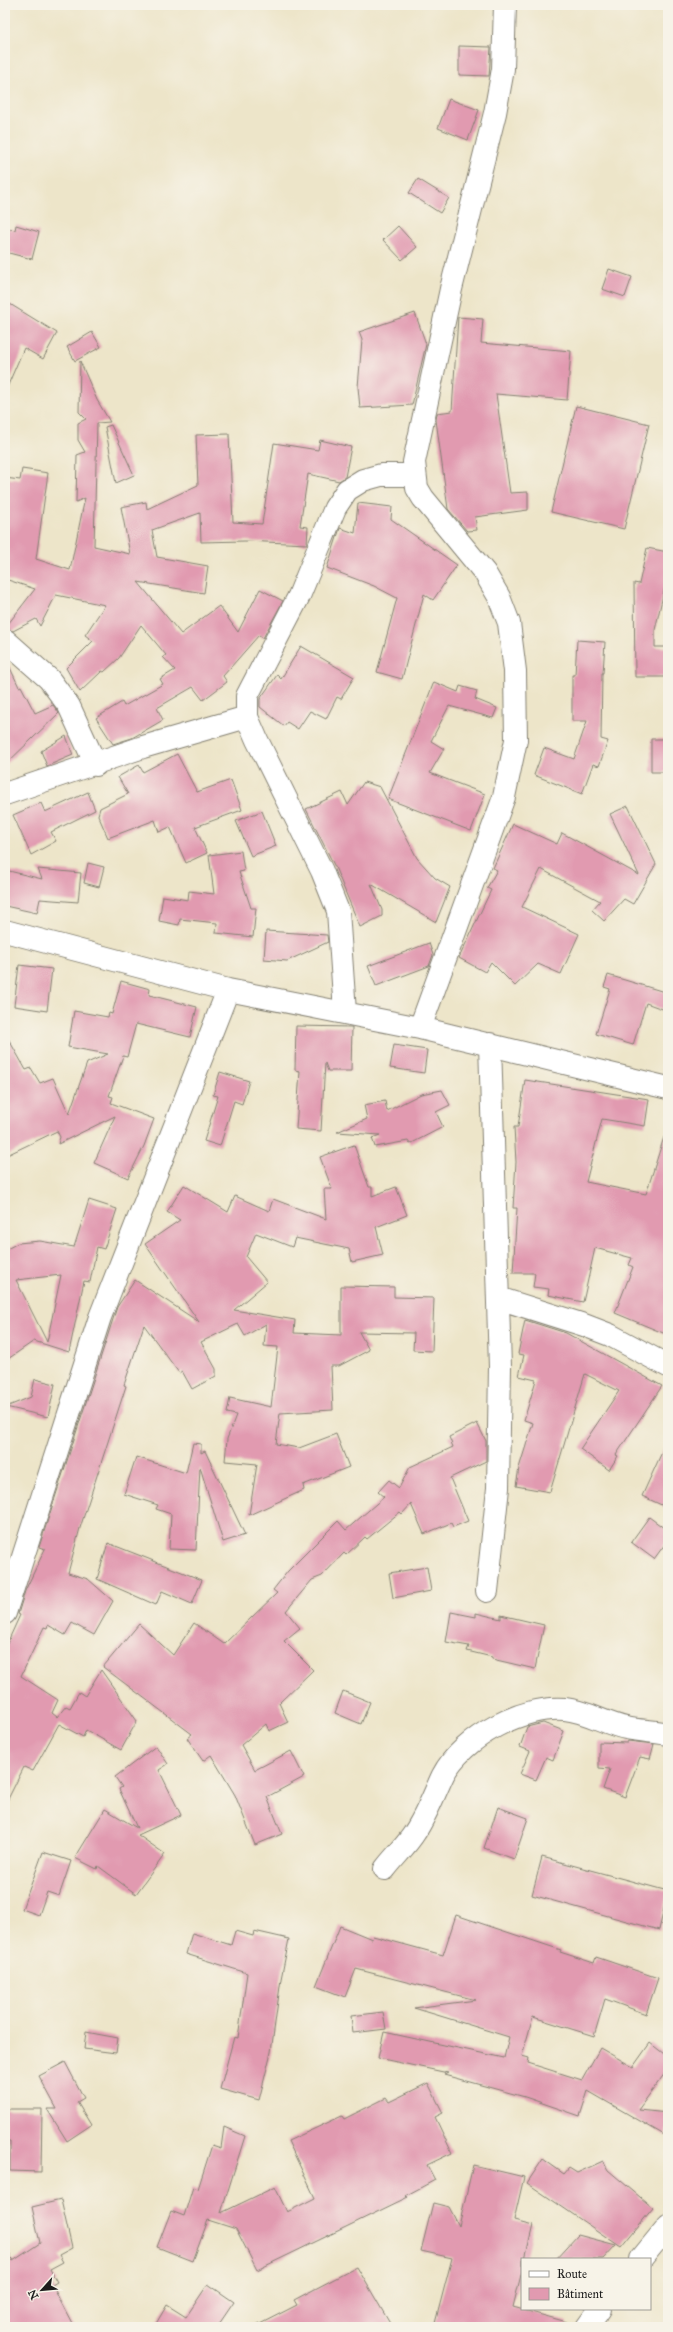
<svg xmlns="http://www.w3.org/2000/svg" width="673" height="2332" font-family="'IM FELL Great Primer',serif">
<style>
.building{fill:#e19ab0;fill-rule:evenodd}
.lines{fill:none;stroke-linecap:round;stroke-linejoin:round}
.minor-casing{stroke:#848072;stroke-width:24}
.minor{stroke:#fff;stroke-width:22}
</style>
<rect width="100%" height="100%" fill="#f7f3e8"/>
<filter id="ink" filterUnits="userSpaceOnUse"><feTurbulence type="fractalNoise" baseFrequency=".025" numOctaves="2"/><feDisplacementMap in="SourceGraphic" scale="8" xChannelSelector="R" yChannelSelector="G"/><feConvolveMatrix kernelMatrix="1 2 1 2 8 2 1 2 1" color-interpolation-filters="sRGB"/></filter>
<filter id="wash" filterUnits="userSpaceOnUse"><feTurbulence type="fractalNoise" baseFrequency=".012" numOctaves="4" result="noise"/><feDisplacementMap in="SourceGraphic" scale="16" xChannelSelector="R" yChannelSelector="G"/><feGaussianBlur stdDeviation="0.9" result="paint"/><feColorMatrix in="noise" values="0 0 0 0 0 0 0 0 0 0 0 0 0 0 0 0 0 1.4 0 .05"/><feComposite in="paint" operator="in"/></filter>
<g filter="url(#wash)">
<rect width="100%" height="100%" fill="#ede5c9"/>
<g id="blocks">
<path class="building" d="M 459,46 L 491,47 L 489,76 L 459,75 Z
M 449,99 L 479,110 L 468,140 L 438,128 Z
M 418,179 L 449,198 L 440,213 L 409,193 Z
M 16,225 L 39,232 L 32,259 L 5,252 L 5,228 L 15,230 Z
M 398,226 L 417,247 L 402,260 L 383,240 Z
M 609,269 L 632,277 L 625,297 L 602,289 Z
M 5,301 L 57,333 L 43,359 L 24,348 L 5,392 Z
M 415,313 L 426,344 L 412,405 L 360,408 L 358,387 L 362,340 L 359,332 Z
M 458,317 L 483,319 L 481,343 L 571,351 L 567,400 L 496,394 L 510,493 L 528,492 L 528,510 L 475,517 L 477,530 L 467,531 L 448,509 L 436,420 L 437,413 L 452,411 Z
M 92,332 L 101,347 L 75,361 L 67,347 Z
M 80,361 L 97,400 L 110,422 L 97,423 L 94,546 L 130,554 L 121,507 L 146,502 L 147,509 L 198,485 L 196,435 L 229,434 L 233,522 L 262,524 L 274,443 L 318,450 L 320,440 L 351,447 L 345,477 L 339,481 L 308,474 L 300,526 L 308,527 L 307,544 L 245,541 L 201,542 L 200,513 L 152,530 L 157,557 L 208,566 L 204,593 L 138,582 L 181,634 L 219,606 L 238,632 L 260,589 L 283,601 L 263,638 L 259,635 L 223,676 L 227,682 L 203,700 L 193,687 L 157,708 L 163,720 L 132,738 L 113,744 L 96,718 L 122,702 L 124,706 L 163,684 L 160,679 L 175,670 L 163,657 L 166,655 L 141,625 L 119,658 L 104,672 L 102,671 L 80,692 L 66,668 L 93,641 L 85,635 L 105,605 L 56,595 L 40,626 L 36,619 L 13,631 L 5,628 L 35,589 L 5,579 L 5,478 L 20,480 L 22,469 L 48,473 L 36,559 L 70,570 L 85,498 L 76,502 L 77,455 L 85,452 L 78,440 L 78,423 L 86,419 L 79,412 Z
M 576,406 L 649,424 L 624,529 L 551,512 Z
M 111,425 L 134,475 L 116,483 L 105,427 Z
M 358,503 L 392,507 L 391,519 L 457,565 L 433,600 L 424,594 L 402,679 L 377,672 L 397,598 L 374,586 L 327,568 L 340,528 L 355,533 Z
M 647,548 L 668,552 L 668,573 L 655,630 L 655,647 L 668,647 L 668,677 L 635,677 L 634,583 L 639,584 Z
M 577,640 L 605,642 L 603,673 L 602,673 L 601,739 L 608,741 L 599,766 L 593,764 L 582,794 L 534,775 L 544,748 L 574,759 L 587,721 L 572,721 L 572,675 L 575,675 Z
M 301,646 L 354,677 L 341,699 L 337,697 L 326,719 L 310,711 L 298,729 L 287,722 L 284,726 L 260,707 L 260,699 L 277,675 L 281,679 Z
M 5,657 L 19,687 L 21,686 L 35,713 L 53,705 L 59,713 L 5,765 Z
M 434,682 L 458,692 L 460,686 L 477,691 L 475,699 L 497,708 L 493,718 L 449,706 L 431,741 L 444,749 L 430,773 L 485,794 L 471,831 L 388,799 Z
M 66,736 L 73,755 L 47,766 L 41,751 Z
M 651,739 L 668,739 L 668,772 L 651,772 Z
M 177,754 L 197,792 L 231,780 L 242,810 L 195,827 L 207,853 L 186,863 L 170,827 L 159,832 L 155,820 L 108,838 L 98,815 L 100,808 L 128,794 L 118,777 L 139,765 L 143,772 Z
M 364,782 L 380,787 L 417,858 L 435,878 L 450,887 L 436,922 L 371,884 L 382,910 L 382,916 L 360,927 L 335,867 L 306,809 L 342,792 L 348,805 Z
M 88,792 L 95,810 L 51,832 L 56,841 L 31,855 L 13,815 L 41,803 L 45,812 Z
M 628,806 L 656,864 L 633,904 L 624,899 L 604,921 L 592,910 L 600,901 L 541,869 L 522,907 L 579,934 L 561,974 L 538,964 L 515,986 L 491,962 L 485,972 L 459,958 L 491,890 L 487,888 L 497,870 L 493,868 L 513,824 L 557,844 L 562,833 L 639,875 L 610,814 Z
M 262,811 L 276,846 L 251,856 L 236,821 Z
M 241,851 L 244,871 L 239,872 L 251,908 L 256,908 L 253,937 L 216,933 L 217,923 L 180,919 L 179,925 L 159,921 L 163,896 L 188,900 L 189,891 L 214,894 L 209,855 Z
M 88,863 L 104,867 L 99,887 L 84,883 Z
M 38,869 L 81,873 L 78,902 L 40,899 L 37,913 L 5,906 L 5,870 L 42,879 Z
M 266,931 L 327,935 L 328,942 L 287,961 L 264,959 Z
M 429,943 L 433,955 L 429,966 L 376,986 L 368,966 Z
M 19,965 L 52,969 L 47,1011 L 14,1006 Z
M 608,975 L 668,993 L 668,1011 L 646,1003 L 633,1045 L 596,1034 L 610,989 L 604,987 Z
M 121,981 L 150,989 L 149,995 L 197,1007 L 190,1037 L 136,1024 L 127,1057 L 123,1056 L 109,1096 L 113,1097 L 111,1103 L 154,1119 L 144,1146 L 128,1178 L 94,1163 L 115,1116 L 58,1144 L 60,1137 L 57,1131 L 5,1156 L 5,1033 L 26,1070 L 31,1068 L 40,1083 L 53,1078 L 69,1114 L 87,1063 L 108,1054 L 68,1047 L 74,1011 L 108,1017 L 109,1013 L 112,1014 Z
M 296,1026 L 352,1027 L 351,1071 L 328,1071 L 325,1063 L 321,1131 L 296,1129 L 300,1071 L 295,1070 Z
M 394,1045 L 427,1050 L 424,1073 L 390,1068 Z
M 220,1072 L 249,1081 L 242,1104 L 234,1101 L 220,1146 L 204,1141 L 218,1096 L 213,1095 Z
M 525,1080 L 649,1099 L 645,1126 L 602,1119 L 586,1182 L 646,1194 L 664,1137 L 668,1138 L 668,1335 L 615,1313 L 633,1267 L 629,1265 L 632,1258 L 595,1248 L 583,1302 L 548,1295 L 549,1289 L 533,1287 L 535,1273 L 513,1273 L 517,1208 L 513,1208 L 516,1162 L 514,1127 L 518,1127 Z
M 442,1090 L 450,1105 L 436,1112 L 443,1127 L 410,1144 L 408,1141 L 375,1147 L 372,1138 L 380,1135 L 337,1132 L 367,1119 L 364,1105 L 385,1101 L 387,1111 L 421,1094 Z
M 354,1145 L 369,1187 L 372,1187 L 372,1196 L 396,1187 L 407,1215 L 376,1227 L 383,1255 L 352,1262 L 349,1249 L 295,1238 L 292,1247 L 256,1233 L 246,1257 L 267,1282 L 234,1310 L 295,1320 L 294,1333 L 341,1335 L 341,1286 L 394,1287 L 394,1297 L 434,1298 L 432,1351 L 413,1350 L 414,1333 L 359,1332 L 369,1350 L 339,1366 L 331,1366 L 333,1410 L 280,1413 L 276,1444 L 299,1448 L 336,1434 L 349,1467 L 303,1485 L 304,1490 L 249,1515 L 257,1464 L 225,1461 L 227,1439 L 236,1415 L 227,1413 L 230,1398 L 271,1407 L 278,1347 L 264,1346 L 266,1324 L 245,1336 L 238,1324 L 201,1342 L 216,1369 L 216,1376 L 192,1389 L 182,1371 L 179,1373 L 144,1325 L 124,1385 L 126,1386 L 80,1528 L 68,1573 L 88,1579 L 113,1601 L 94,1635 L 72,1623 L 65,1635 L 48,1625 L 47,1628 L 44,1627 L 21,1676 L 58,1700 L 52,1713 L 57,1717 L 66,1706 L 70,1708 L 79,1692 L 85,1696 L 101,1670 L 137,1721 L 121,1750 L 86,1730 L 83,1737 L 59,1724 L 33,1771 L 24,1767 L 5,1805 L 5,1648 L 20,1615 L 18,1614 L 25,1591 L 45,1549 L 39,1547 L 117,1307 L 135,1280 L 199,1322 L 145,1244 L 180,1220 L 167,1212 L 184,1185 L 228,1212 L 235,1196 L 269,1211 L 273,1199 L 326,1219 L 324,1189 L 332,1189 L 320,1157 Z
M 89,1200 L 117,1209 L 104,1249 L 97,1247 L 90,1282 L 84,1281 L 69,1352 L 34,1341 L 5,1361 L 5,1250 L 18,1243 L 40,1241 L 74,1247 ZM 61,1275 L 47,1342 L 16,1280 Z
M 525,1320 L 566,1333 L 662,1386 L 616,1455 L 618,1456 L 609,1470 L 580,1449 L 619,1391 L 585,1374 L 550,1492 L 516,1486 L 519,1468 L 533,1423 L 524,1420 L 536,1380 L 519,1376 L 524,1355 L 518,1354 Z
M 35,1379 L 55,1384 L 48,1417 L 6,1407 L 31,1397 Z
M 477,1423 L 486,1441 L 486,1461 L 450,1478 L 468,1521 L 453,1527 L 451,1523 L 424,1534 L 411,1504 L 402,1514 L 400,1512 L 367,1539 L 365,1537 L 346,1555 L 344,1553 L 322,1576 L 312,1580 L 286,1611 L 300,1628 L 284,1641 L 313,1670 L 279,1703 L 288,1722 L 269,1731 L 266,1724 L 241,1745 L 255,1770 L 291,1751 L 304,1777 L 267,1797 L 282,1834 L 255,1845 L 235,1795 L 211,1755 L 203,1761 L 187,1738 L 192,1734 L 103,1667 L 139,1624 L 173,1655 L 194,1623 L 224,1644 L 277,1593 L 273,1590 L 288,1571 L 338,1521 L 346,1530 L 384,1497 L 378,1492 L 389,1480 L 399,1488 L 410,1467 L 453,1447 L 449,1437 Z
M 668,1439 L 668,1508 L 642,1496 Z
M 193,1443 L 201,1444 L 201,1453 L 205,1451 L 245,1535 L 223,1542 L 200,1467 L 196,1550 L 169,1549 L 171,1514 L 156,1509 L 158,1505 L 124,1494 L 136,1457 L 186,1473 Z
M 649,1517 L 668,1531 L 668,1540 L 654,1559 L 631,1542 Z
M 108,1543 L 202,1580 L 192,1604 L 162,1591 L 156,1605 L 97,1579 Z
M 427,1567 L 431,1591 L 393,1598 L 389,1573 Z
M 451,1612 L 476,1617 L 476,1613 L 501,1619 L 501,1615 L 544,1625 L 535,1669 L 492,1659 L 492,1657 L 467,1651 L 469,1646 L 446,1642 Z
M 343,1691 L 370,1702 L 361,1724 L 335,1713 Z
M 543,1723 L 564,1731 L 553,1760 L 546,1757 L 536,1780 L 520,1774 L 530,1751 L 520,1747 L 527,1727 Z
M 628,1741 L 654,1744 L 650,1759 L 640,1757 L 625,1797 L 603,1789 L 610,1769 L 599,1768 L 599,1742 L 627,1743 Z
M 156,1746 L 168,1764 L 159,1770 L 181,1815 L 138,1835 L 165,1854 L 136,1894 L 98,1866 L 97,1869 L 75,1858 L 105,1809 L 137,1828 L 119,1789 L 122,1787 L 115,1777 Z
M 498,1807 L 528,1818 L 514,1859 L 484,1848 Z
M 43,1852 L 71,1861 L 59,1896 L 47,1892 L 39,1915 L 22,1909 Z
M 542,1857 L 668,1891 L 659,1930 L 532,1895 Z
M 456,1915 L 561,1950 L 560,1952 L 594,1963 L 596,1957 L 658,1978 L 646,2014 L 605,1999 L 594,2036 L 533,2017 L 522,2056 L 529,2058 L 528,2063 L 582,2080 L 600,2048 L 633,2067 L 650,2043 L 668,2057 L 668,2069 L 638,2110 L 668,2113 L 666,2136 L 588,2091 L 580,2116 L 525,2097 L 444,2075 L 448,2073 L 378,2058 L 384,2032 L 504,2058 L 509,2037 L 414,2008 L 476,2000 L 356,1969 L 345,1997 L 316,1986 L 340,1926 L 372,1939 L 373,1936 L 443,1955 Z
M 235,1931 L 253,1936 L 254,1931 L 289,1939 L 281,1979 L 271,2052 L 259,2100 L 220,2089 L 234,2037 L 238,2038 L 247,1973 L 186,1954 L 192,1933 L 231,1945 Z
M 383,2012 L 386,2029 L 353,2033 L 351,2016 Z
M 86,2032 L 118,2038 L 116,2053 L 84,2049 Z
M 65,2062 L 84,2098 L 77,2102 L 91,2125 L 67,2141 L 47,2109 L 57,2109 L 39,2076 Z
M 428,2083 L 443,2113 L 435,2117 L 452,2153 L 427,2165 L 435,2180 L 405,2196 L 408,2197 L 257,2270 L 236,2229 L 208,2220 L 193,2261 L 157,2247 L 171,2211 L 184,2216 L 193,2187 L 198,2189 L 212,2145 L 221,2148 L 224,2127 L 245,2136 L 221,2213 L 275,2187 L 287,2212 L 315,2198 L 288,2141 L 342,2116 L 344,2119 L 386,2098 L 389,2102 Z
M 5,2109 L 42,2109 L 41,2172 L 10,2171 L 10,2141 L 5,2141 Z
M 543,2159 L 564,2174 L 569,2168 L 577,2173 L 603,2161 L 608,2170 L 653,2208 L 621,2247 L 527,2183 Z
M 473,2165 L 524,2177 L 514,2220 L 533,2225 L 525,2259 L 522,2259 L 522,2271 L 513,2307 L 567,2322 L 566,2327 L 434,2327 L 452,2258 L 421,2251 L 433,2203 L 449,2207 L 459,2226 Z
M 61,2200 L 72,2248 L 59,2255 L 63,2262 L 50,2269 L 57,2282 L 52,2285 L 74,2327 L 5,2327 L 5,2246 L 13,2261 L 40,2243 L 32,2207 Z
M 578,2235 L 616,2245 L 603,2259 L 556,2259 Z
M 357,2267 L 392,2327 L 254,2327 L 297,2305 L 294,2300 Z
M 208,2284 L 234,2302 L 217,2327 L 154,2327 L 167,2305 L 186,2317 Z"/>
</g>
</g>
<g filter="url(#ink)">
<use href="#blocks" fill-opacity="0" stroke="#848072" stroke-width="1"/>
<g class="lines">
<defs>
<path id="minor" d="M 5,640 L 49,679 L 69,706 L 96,765
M 5,794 L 143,747 L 247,717
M 5,931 L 228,990 L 420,1028 L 668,1088
M 345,1012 L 338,911 L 322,871 L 257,740 L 247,717 L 247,696 L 299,596 L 335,508 L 347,490 L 363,480 L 381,475 L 414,475
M 420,1028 L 504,797 L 516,740 L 515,671 L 509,623 L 499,597 L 485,573 L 423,498 L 417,488 L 414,462 L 451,289 L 495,113 L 503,69 L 505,5
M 498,1298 L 584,1325 L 610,1335 L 668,1366
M 487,1591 L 498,1488 L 500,1367 L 490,1044
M 5,1613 L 100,1317 L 228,990
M 385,1869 C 394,1857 407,1845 415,1832 C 427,1814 434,1794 443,1775 C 463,1737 523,1705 565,1709 C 586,1711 606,1724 626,1728 C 640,1731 654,1731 668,1734
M 641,2259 L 668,2226
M 587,2327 L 600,2309"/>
</defs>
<use href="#minor" class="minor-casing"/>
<use href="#minor" class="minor"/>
</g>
</g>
<rect width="673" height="2332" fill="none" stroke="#f7f3e8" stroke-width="20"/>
<rect x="521" y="2258" width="130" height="52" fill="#f7f3e8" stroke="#9f9d96"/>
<rect x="529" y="2271" width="20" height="6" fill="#ffffff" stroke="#9f9d96"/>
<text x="557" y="2278" font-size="12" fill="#1c1c1c">Route</text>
<rect x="529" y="2288" width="20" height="12" fill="#e19ab0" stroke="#9f9d96"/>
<text x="557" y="2298" font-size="12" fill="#1c1c1c">Bâtiment</text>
<g transform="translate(42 2290) rotate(243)" stroke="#f7f3e8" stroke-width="3" paint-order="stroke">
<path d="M0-3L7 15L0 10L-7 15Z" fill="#1c1c1c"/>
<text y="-6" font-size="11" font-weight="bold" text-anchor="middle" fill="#1c1c1c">N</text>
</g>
</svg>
